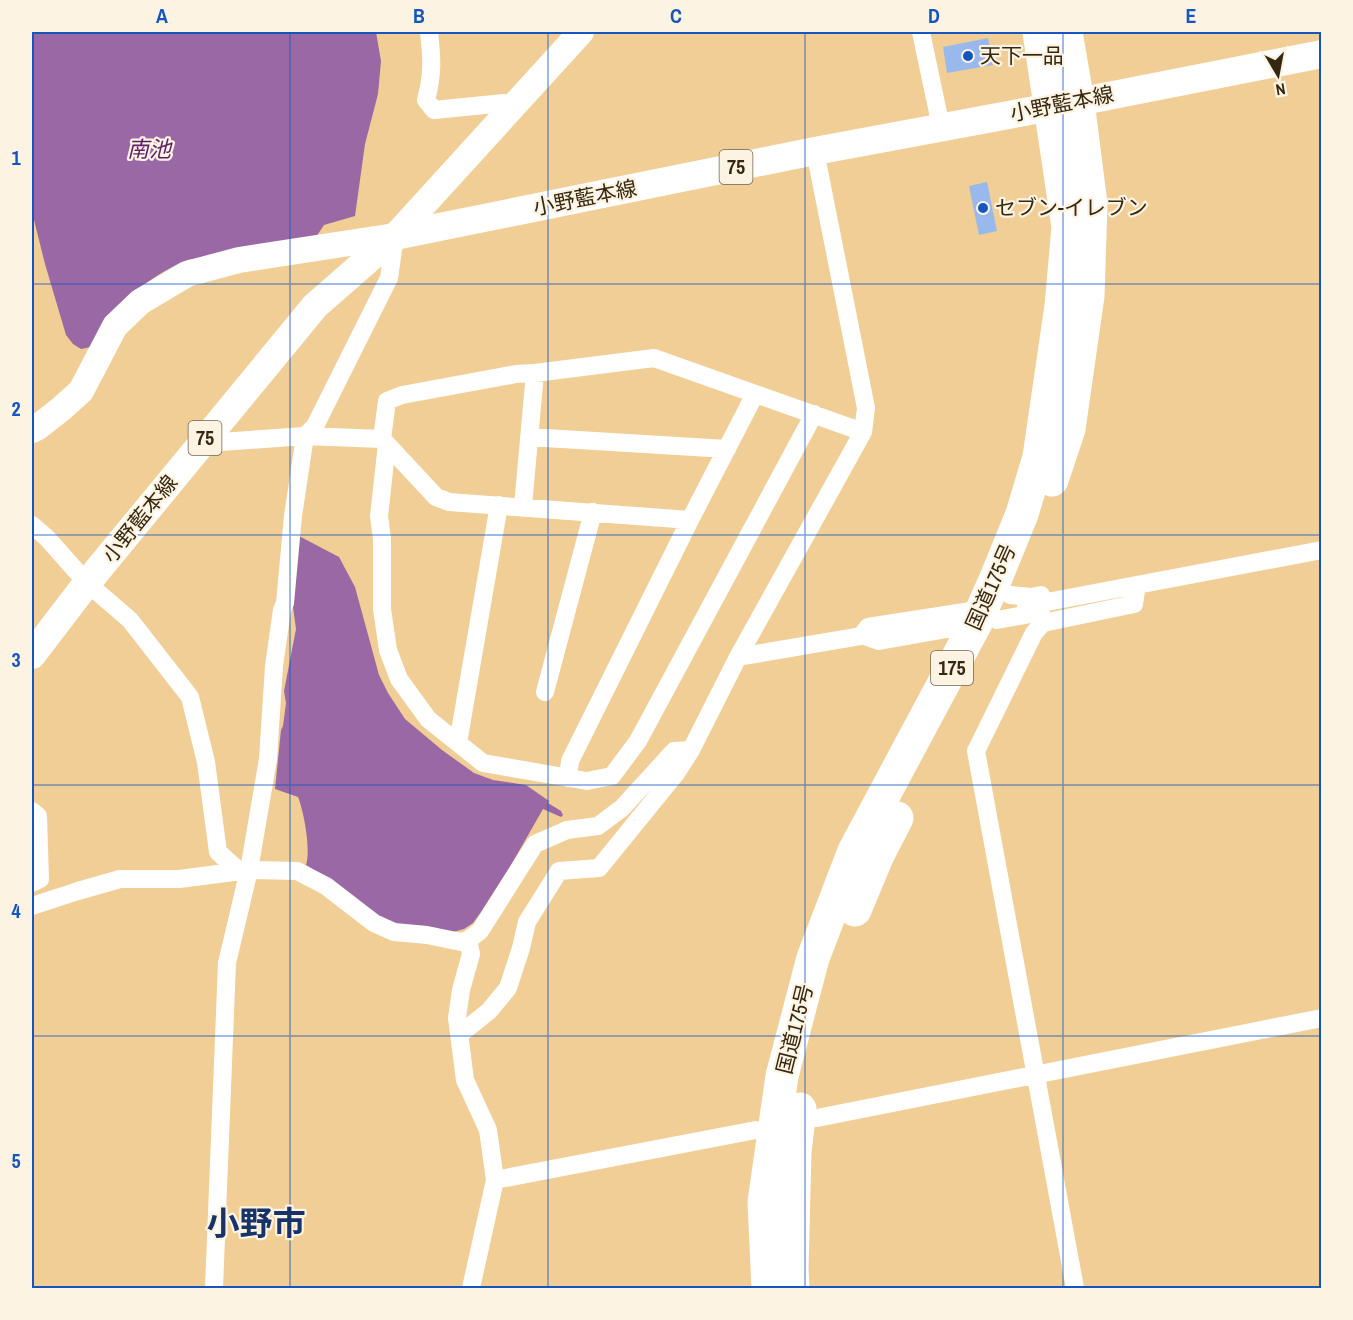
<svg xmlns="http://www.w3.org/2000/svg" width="1353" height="1320" font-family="'Archivo Narrow','Noto Sans JP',sans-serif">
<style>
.water{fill:#9a68a5}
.building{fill:#99b9ed}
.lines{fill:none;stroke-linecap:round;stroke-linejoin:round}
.street{stroke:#fff;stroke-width:18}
.secondary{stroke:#fff;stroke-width:26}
.primary{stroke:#fff;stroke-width:28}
.highway{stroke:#fff;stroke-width:33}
.grid{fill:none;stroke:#1455c0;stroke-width:1.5;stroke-opacity:0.55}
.poi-dot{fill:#1455c0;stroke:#fdf3e2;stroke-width:2}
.labels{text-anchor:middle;stroke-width:4.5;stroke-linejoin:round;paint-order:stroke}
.shield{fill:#fdf3e2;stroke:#716550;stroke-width:1.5}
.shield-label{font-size:20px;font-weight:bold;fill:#352811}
.poi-label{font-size:21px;fill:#352811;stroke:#fdf3e2;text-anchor:start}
.street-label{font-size:21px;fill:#352811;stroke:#fdf3e2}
.water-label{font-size:22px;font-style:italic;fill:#5d1d69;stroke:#fdf3e2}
.town-label{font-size:33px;font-weight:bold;fill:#16346a;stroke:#fdf3e2}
.neatline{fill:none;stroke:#1455c0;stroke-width:2}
.grid-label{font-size:20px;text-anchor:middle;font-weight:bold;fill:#1455c0}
</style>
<rect width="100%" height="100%" fill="#f0ce95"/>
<path class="water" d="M 32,32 L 376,32 L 381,61 L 378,94 L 365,144 L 355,216 L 324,225 L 316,237 L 187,260 C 166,269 145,282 128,299 C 118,310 105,332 96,346 L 81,349 L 73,344 L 66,335 L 45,264 L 32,212 Z
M 299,536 L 339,557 L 355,587 L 379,675 L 388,693 L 405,719 L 442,750 L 474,773 L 493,780 L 526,785 L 549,801 L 548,803 L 561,811 L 563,815 L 561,817 L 543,809 L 511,865 L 481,912 L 473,923 L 464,929 L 453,932 L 388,924 L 324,876 L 306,865 C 311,850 304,812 298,797 L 275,789 L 281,730 L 283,726 L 286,703 L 284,691 L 296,629 L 293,607 Z"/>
<path class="building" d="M 988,38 L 993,65 L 947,73 L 943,47 Z
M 987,182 L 997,231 L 979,235 L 969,186 Z"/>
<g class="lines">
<path class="street" d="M 429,32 C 432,58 433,74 426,100 L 434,110 L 504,103 L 511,108
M 921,32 L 941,127
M 209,434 L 221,442 L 305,436 L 382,439 L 436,497 L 449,502 L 690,520
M 529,437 L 727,449
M 382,439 L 387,401 L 402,395 L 516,374 L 535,373
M 387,444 L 379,516 L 382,539 L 382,609 L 388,650 L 399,679 L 428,719 L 483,763 L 587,781 L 612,776 L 638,741 L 814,414
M 523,506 L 535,373 L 654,358 L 863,432
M 32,525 L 47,538 L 87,583 L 130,620 L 190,697 L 206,762 L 218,852 L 239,871
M 1010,595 L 1031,597 L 1041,595
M 1026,606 L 1322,550
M 997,620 L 1041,612
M 970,634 L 952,628 L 879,641 L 862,635 L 868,627 L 971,611 L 984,605
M 738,657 L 873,634
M 545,692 L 593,512
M 458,743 L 499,505
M 568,778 L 570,761 L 690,520 L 755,394
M 32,811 L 38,816 L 40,879 L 32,883
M 32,906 L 78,891 L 120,879 L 179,879 L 249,870 L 297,871 L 326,886 L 374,923 L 394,932 L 427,935 L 461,942 L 468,940 L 480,931 L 535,844 L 567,830 L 598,826 L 622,808 L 674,751 L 691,750
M 468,940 L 471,954 L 461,990 L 457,1018 L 465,1080 L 488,1130 L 495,1180 L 471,1288
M 459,1035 L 489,1011 L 508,988 L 521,948 L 527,922 L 559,871 L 599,868 L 677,772 L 691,750 L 738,657 L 863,432 L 866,408 L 815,151
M 817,1118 L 1322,1018
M 495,1180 L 756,1130
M 214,1288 L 227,963 L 249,870 L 268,759 L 274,666 L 282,610 L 285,603 L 293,516 L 305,436 L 315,426 L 389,278 L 395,236
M 1075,1288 L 976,751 L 1034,633 L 1043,623 L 1134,604 L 1137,585"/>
<path class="secondary" d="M 32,430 L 38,427 L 61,409 L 81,391 L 115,326 L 140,302 L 187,274 L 239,260 L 395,236 L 581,32"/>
<path class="primary" d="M 32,655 L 87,583 L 315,306 L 395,236 L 815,151 L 1078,102 L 1322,54"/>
<path class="highway" d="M 1052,480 L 1069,429 L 1088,296 L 1091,204 L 1078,102 L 1066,32
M 855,910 L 878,855 L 897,818
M 768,1288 L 764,1202 L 782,1076 L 813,958 L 854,851 L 976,623 L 996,578 L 1022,514 L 1039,457 L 1061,306 L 1068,227 L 1039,32
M 793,1288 L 792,1269 L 795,1152 L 800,1109"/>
</g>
<path class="grid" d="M 290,32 L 290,1288M 548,32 L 548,1288M 805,32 L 805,1288M 1063,32 L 1063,1288M 32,284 L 1322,284M 32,535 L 1322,535M 32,785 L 1322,785M 32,1036 L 1322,1036"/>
<g class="poi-dot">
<circle cx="968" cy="56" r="6"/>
<circle cx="983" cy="208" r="6"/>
</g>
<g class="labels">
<g class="shield">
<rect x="719.5" y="150" width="33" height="34" rx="4.5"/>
<rect x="188.5" y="421" width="33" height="34" rx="4.5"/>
<rect x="931" y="651" width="42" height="34" rx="4.5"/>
</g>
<g class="shield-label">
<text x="736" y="174">75</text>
<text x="205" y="445">75</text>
<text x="952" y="675">175</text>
</g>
<g class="poi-label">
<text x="980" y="63">天下一品</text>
<text x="995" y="215">セブン-イレブン</text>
</g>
<g class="street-label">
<text transform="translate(1062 104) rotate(-11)" y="7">小野藍本線</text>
<text transform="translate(585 198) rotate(-11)" y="7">小野藍本線</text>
<text transform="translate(140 519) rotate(-51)" y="7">小野藍本線</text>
<text transform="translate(991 587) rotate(-66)" y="7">国道175号</text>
<text transform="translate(795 1029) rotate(-76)" y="7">国道175号</text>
</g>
<g class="water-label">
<text x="149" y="157">南池</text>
</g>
<g class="town-label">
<text x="256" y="1235">小野市</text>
</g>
</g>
<rect width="1353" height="1320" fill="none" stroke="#fdf3e2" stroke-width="66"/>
<g transform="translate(1278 75) rotate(170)" stroke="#fdf3e2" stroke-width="4.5" paint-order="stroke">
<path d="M0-4.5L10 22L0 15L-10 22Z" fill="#352811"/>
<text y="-9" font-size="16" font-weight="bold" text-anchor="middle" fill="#352811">N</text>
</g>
<rect x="33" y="33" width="1287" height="1254" class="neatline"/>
<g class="grid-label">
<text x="162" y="23">A</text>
<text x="419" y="23">B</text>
<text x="676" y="23">C</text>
<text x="934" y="23">D</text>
<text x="1191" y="23">E</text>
<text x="16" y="165">1</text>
<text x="16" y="416">2</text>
<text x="16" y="667">3</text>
<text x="16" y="918">4</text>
<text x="16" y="1168">5</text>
</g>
</svg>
